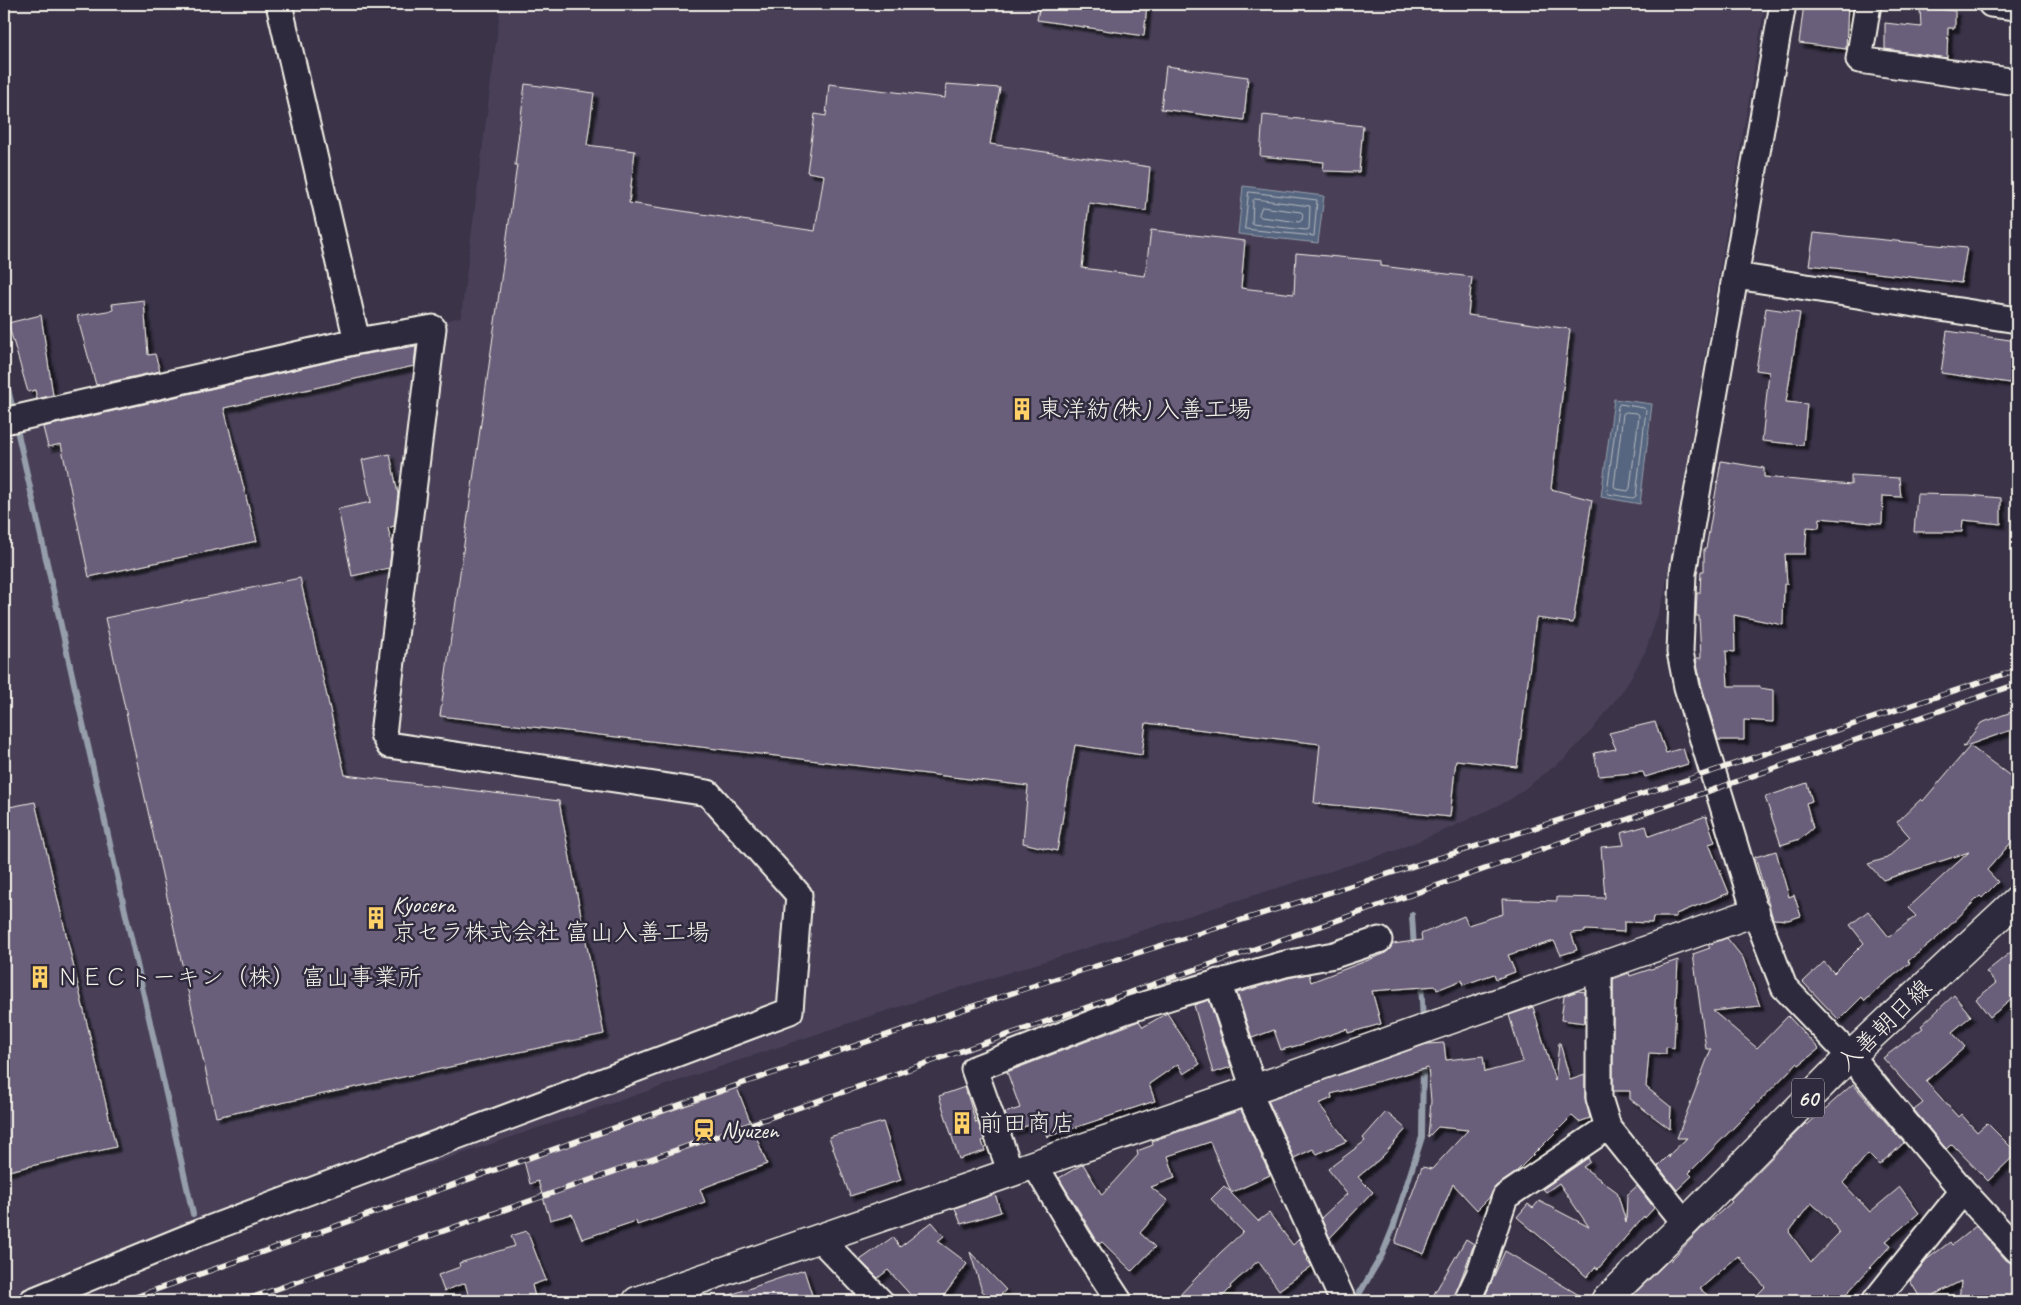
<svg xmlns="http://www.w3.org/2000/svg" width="2021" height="1305" font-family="Caveat,'Klee One',sans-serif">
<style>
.built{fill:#494158}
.water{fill:#566680;stroke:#959eaa}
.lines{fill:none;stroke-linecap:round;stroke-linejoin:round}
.shore{stroke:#b5b9be;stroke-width:1}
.stream{stroke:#959eaa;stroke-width:6}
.building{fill:#6b5e7a;stroke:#f4f1e8;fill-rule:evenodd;filter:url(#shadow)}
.minor-casing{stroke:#f4f1e8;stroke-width:29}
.tertiary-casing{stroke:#f4f1e8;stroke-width:31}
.secondary-casing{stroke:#f4f1e8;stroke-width:31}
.primary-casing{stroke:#f4f1e8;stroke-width:31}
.minor{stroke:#2f2a3d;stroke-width:25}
.tertiary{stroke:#2f2a3d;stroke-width:28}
.secondary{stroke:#2f2a3d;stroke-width:28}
.primary{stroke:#2f2a3d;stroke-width:28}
.rail-casing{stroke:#f4f1e8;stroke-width:5.5}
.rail{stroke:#2f2a3d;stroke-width:4;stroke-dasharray:11;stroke-linecap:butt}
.labels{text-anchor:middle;stroke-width:5;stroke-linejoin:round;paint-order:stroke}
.shield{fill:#2f2a3d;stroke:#b9b5b5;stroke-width:1}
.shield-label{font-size:22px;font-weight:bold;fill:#f4f1e8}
.poi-label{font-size:24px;fill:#f4f1e8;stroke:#2f2a3d;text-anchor:start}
.street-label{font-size:24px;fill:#f4f1e8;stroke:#2f2a3d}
</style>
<defs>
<filter id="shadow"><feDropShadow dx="4.5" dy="4.5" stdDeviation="1" flood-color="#0009"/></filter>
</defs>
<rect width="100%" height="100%" fill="#3b3449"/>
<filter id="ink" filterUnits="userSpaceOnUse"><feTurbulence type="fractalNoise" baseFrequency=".02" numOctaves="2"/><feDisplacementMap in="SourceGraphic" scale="10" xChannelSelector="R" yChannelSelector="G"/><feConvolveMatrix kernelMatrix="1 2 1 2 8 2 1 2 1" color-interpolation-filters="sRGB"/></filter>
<g filter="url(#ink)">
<path class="built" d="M 501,4 L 1765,4 L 1664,596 L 1645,652 L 1626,686 L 1592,730 L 1565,758 L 1511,799 L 1452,827 L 1394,851 L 870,1016 L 25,1301 L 4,1301 L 4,428 L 461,317 Z"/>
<path class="water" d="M 1243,186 L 1324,196 L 1318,243 L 1238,234 Z
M 1614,399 L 1652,404 L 1640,504 L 1601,497 Z"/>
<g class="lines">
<path class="shore" d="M 1249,192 L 1317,200 L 1314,236 L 1245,229 Z
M 1255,199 L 1310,206 L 1309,229 L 1306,230 L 1252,224 L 1253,201 Z
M 1262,207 L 1301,212 L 1303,214 L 1302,220 L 1299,222 L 1261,217 L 1259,215 Z
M 1620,404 L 1644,408 L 1646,410 L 1636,496 L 1633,498 L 1609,494 L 1607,492 L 1618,407 Z
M 1626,412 L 1637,413 L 1639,415 L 1630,488 L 1628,491 L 1616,489 L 1614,486 L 1623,414 Z"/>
<path class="stream" d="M 4,371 L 14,415
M 16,425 L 193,1214
M 1412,915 L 1414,949
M 1421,980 L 1423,1023
M 1355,1301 L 1382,1255 L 1393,1228 L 1422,1137 L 1423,1063"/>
</g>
<path class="building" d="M 1040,4 L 1147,4 L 1144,36 L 1037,20 Z
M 1804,4 L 1848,4 L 1846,49 L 1799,43 Z
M 1920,7 L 1955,11 L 1955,28 L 1948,28 L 1947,58 L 1885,49 L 1885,23 L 1921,27 Z
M 1166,66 L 1248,77 L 1244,120 L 1161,109 Z
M 525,84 L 594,93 L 587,145 L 635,151 L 629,203 L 815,231 L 824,175 L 807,172 L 815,114 L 826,116 L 829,84 L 945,98 L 946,84 L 1000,88 L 990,144 L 1150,167 L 1146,211 L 1089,203 L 1082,268 L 1145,276 L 1151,230 L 1245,241 L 1241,288 L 1294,294 L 1296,253 L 1381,261 L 1381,266 L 1472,277 L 1468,315 L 1570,329 L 1551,489 L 1592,500 L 1573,623 L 1536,618 L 1517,767 L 1456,760 L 1450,817 L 1314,803 L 1320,744 L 1146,723 L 1142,755 L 1075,745 L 1057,851 L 1023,843 L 1028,786 L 440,716 L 517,165 L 515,165 Z
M 1263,115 L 1363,126 L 1359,172 L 1323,171 L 1324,162 L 1260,156 Z
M 1814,233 L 1967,248 L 1961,283 L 1809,265 Z
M 144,300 L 148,355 L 155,354 L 160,371 L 96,385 L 77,316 L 113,310 L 112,304 Z
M 1766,308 L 1800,313 L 1786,402 L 1807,404 L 1803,445 L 1762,441 L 1769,372 L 1756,370 Z
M 41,315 L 53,395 L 37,399 L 35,390 L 28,392 L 8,323 Z
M 1947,331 L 2017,341 L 2017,384 L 1941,373 Z
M 416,346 L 414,366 L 224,408 L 257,541 L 89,577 L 61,444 L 48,447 L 43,427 L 360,355 Z
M 390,454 L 398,494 L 394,526 L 388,528 L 392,545 L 389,568 L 352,576 L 338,509 L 371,502 L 362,460 Z
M 1721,461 L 1764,468 L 1764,477 L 1851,485 L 1851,475 L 1899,478 L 1901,497 L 1883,496 L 1882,524 L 1820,518 L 1819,528 L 1807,527 L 1805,554 L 1785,554 L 1787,584 L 1784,584 L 1783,625 L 1734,615 L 1735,652 L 1726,651 L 1728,686 L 1760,686 L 1760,688 L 1773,690 L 1773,722 L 1744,720 L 1744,740 L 1718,740 L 1701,683 L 1696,658 L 1701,658 L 1699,616 L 1696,616 L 1697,593 L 1700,593 L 1701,571 L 1704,571 L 1704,549 L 1706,549 Z
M 1917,494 L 1969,495 L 2001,498 L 2001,524 L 1963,520 L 1962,532 L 1914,532 Z
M 300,578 L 345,775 L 559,801 L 604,1034 L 216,1117 L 105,618 Z
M 2017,710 L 2017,728 L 1963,747 L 1981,723 Z
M 1655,722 L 1666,753 L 1683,748 L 1688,764 L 1645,777 L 1643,772 L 1599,776 L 1594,753 L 1616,749 L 1609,733 Z
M 1970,746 L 2017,781 L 2017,836 L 1987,870 L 1998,882 L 1982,898 L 1980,896 L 1937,938 L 1908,961 L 1910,963 L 1882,985 L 1865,1001 L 1862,997 L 1839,1020 L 1803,982 L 1824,962 L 1834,973 L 1864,943 L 1850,925 L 1868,911 L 1889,937 L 1916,916 L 1908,908 L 1969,852 L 1883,880 L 1868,864 L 1887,858 L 1910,837 L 1897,822 L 1921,799 L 1923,801 Z
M 1807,783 L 1812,801 L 1806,803 L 1813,828 L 1800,839 L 1781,845 L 1765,797 Z
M 35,802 L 116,1147 L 4,1172 L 4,808 Z
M 1706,816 L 1715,842 L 1709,844 L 1729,893 L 1676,914 L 1676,917 L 1653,917 L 1652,923 L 1624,922 L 1624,932 L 1585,930 L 1585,932 L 1571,933 L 1577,950 L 1561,955 L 1554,941 L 1508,955 L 1515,972 L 1496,979 L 1494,974 L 1463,985 L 1462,980 L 1437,990 L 1436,986 L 1372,991 L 1381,1024 L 1348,1033 L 1347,1029 L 1303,1044 L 1281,1050 L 1274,1030 L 1252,1038 L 1237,993 L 1288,978 L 1309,974 L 1311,982 L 1384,954 L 1389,950 L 1393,944 L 1422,940 L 1421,934 L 1464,916 L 1468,925 L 1503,914 L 1502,899 L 1557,901 L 1557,897 L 1605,898 L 1601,847 L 1624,845 L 1621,833 L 1646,826 L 1649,836 Z
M 1776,851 L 1789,897 L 1794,895 L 1801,916 L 1788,920 L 1773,919 L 1755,857 Z
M 1727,938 L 1743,958 L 1760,1006 L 1713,1011 L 1757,1048 L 1788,1016 L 1819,1049 L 1799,1065 L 1797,1063 L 1689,1173 L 1692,1176 L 1677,1190 L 1658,1166 L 1669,1155 L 1669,1158 L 1670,1154 L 1687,1138 L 1677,1138 L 1711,1049 L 1706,1049 L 1693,954 L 1710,948 L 1708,945 Z
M 2017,947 L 2017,995 L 1990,1017 L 1976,999 L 1996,983 L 1986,972 Z
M 1678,960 L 1674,1048 L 1666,1047 L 1666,1054 L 1649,1053 L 1646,1087 L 1671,1107 L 1670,1129 L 1630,1099 L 1630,1091 L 1613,1091 L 1613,979 L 1629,973 L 1630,976 Z
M 1578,991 L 1585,992 L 1585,1023 L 1561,1020 L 1564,996 Z
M 1954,995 L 1971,1016 L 1952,1032 L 1965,1047 L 1926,1081 L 1958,1117 L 1961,1114 L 1977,1132 L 1987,1123 L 2017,1153 L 1988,1181 L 1952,1144 L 1946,1149 L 1914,1110 L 1923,1103 L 1883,1058 L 1923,1028 L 1921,1026 Z
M 1209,1000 L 1231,1067 L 1213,1073 L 1194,1005 Z
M 1533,1007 L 1555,1081 L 1559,1043 L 1560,1043 L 1570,1080 L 1585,1075 L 1585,1098 L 1590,1118 L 1579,1122 L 1572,1116 L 1514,1174 L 1496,1186 L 1490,1197 L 1477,1210 L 1453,1184 L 1424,1254 L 1395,1243 L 1402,1221 L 1422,1167 L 1432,1169 L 1468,1130 L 1438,1127 L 1428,1137 L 1431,1101 L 1428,1068 L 1331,1094 L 1332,1098 L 1319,1104 L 1347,1141 L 1317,1154 L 1313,1149 L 1294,1158 L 1268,1100 L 1427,1044 L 1444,1043 L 1446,1060 L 1483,1056 L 1485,1072 L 1523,1062 L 1509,1015 Z
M 1167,1013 L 1200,1064 L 1184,1074 L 1178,1064 L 1149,1084 L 1155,1101 L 1047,1137 L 1042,1121 L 1011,1131 L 1005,1113 L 1020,1108 L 1007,1072 L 1129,1025 L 1139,1021 L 1143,1027 Z
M 1853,1084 L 1904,1143 L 1879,1165 L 1868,1154 L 1843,1183 L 1870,1212 L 1900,1187 L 1919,1213 L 1886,1241 L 1891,1245 L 1840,1301 L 1751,1301 L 1765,1287 L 1738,1256 L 1700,1289 L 1715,1301 L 1627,1301 L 1668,1261 L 1669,1262 L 1702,1228 L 1732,1202 L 1730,1200 L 1806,1123 L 1807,1125 ZM 1811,1203 L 1830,1219 L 1839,1233 L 1811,1262 L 1789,1232 Z
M 965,1087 L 976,1123 L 978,1122 L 984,1140 L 982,1141 L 985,1151 L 959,1159 L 939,1096 Z
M 737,1088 L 767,1164 L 700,1189 L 705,1202 L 637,1225 L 636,1221 L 582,1239 L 572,1214 L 550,1220 L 538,1181 L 530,1184 L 524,1161 Z
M 1241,1110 L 1270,1175 L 1231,1193 L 1258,1221 L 1269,1213 L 1293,1245 L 1299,1239 L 1308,1259 L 1307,1260 L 1312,1266 L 1279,1290 L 1258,1261 L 1230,1286 L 1231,1288 L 1218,1301 L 1174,1301 L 1220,1253 L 1243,1232 L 1211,1199 L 1224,1186 L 1231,1192 L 1210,1142 L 1168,1156 L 1175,1178 L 1151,1187 L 1168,1201 L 1140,1233 L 1155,1247 L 1132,1271 L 1102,1242 L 1099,1244 L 1059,1178 L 1083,1164 L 1102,1195 L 1138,1155 L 1137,1151 L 1153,1145 L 1152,1141 Z
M 1386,1112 L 1406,1129 L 1382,1157 L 1358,1177 L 1373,1192 L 1330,1238 L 1321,1218 L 1347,1194 L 1328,1169 L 1365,1141 L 1363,1138 Z
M 883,1122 L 901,1180 L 850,1196 L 829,1137 Z
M 1588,1158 L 1590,1162 L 1583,1167 L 1617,1192 L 1626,1222 L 1627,1195 L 1637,1186 L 1654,1208 L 1645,1218 L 1644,1216 L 1598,1269 L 1595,1267 L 1587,1277 L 1517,1217 L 1528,1204 L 1533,1208 L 1539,1201 L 1589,1227 L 1559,1183 L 1546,1192 L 1543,1189 Z
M 995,1194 L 1001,1212 L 961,1224 L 955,1208 Z
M 932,1222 L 944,1236 L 938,1241 L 962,1259 L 967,1264 L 940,1301 L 916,1301 L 888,1270 L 878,1278 L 860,1260 L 893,1237 L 900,1247 Z
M 1976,1226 L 2006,1260 L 2017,1267 L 2017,1301 L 1959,1301 L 1961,1281 L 1922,1301 L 1910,1281 L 1926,1260 L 1950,1242 L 1952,1245 Z
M 527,1231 L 546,1280 L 532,1285 L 535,1297 L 522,1301 L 515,1301 L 514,1295 L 496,1301 L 470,1301 L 465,1283 L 444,1291 L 438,1275 L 460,1267 L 459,1263 L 515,1246 L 511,1236 Z
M 1466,1239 L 1474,1244 L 1453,1301 L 1430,1301 Z
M 1505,1251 L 1589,1301 L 1483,1301 Z
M 970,1252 L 1006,1290 L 994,1301 L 982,1291 Z
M 804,1270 L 814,1301 L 722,1301 L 721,1298 Z"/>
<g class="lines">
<defs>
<path id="minor" d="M 279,4 L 357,341
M 1783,4 L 1683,573 L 1680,652 L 1687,687 L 1755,912 L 1784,987 L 1850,1056 L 1963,1191 L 2017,1250
M 1868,4 L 1859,60 L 2017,82
M 1991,4 L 2017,7
M 1736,276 L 2017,320
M 4,421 L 357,341 L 433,328 L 383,734 L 389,745 L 708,793 L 799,895 L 790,1011 L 201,1232 L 32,1301
M 1218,982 L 1254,1089
M 1248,1091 L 1343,1301
M 1608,1127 L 1685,1223
M 1035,1165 L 1078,1238 L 1119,1301
M 1011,1173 L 974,1069 L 1124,1011 L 1179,994 L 1285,964 L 1334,955 L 1379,940
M 820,1239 L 880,1301
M 1467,1301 L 1479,1275 L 1505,1197 L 1608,1127 L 1599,1098 L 1599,967
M 1875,1301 L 1963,1191"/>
<path id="tertiary" d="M 637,1301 L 1248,1091 L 1755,912"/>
<path id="secondary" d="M 677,1287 L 687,1301"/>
<path id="primary" d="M 1605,1301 L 1685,1223 L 1850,1056 L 2017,900"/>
</defs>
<use href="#minor" class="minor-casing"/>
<use href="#tertiary" class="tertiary-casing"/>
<use href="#secondary" class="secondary-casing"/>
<use href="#primary" class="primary-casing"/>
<use href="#minor" class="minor"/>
<use href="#tertiary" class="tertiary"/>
<use href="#secondary" class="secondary"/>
<use href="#primary" class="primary"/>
<defs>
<path id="rail" d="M 124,1301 L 693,1100 L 1039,984 L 1680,782 L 2017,670
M 242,1301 L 2017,684"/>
</defs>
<use href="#rail" class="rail-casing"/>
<use href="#rail" class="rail"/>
</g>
</g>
<defs>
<symbol id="building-bare" viewBox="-9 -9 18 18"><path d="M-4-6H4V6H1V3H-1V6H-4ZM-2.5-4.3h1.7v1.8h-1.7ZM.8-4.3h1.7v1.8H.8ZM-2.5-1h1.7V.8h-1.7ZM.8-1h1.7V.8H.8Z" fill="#ffd166" stroke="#2f2a3d" stroke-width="2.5" paint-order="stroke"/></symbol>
<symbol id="station-bare" viewBox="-9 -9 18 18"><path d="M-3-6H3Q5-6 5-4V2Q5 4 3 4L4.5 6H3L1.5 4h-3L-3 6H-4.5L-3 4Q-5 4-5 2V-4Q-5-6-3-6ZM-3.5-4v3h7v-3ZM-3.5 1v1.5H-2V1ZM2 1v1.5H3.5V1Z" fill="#ffd166" stroke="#2f2a3d" stroke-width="2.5" paint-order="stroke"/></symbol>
</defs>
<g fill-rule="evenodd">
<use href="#building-bare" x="1006" y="393" width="32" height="32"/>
<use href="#building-bare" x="360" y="902" width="32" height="32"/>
<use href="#building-bare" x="24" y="961" width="32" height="32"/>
<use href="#building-bare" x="946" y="1107" width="32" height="32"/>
<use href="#station-bare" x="688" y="1114" width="32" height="32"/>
</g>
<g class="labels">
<rect class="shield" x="1792" y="1078.5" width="32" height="39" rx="4"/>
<g class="shield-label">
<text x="1808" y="1106">60</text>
</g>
<g class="poi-label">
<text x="1038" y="417">東洋紡(株) 入善工場</text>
<text x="392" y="912">Kyocera<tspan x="392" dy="28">京セラ株式会社 富山入善工場</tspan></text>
<text x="56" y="985">ＮＥＣトーキン（株） 富山事業所</text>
<text x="979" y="1131">前田商店</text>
<text x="721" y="1138">Nyuzen</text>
</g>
<g class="street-label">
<text transform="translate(1884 1025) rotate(-44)" y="8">入善朝日線</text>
</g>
</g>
<rect width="2021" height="1305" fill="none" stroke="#2f2a3d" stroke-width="20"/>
<rect x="10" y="10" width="2001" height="1285" fill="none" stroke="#f4f1e8" stroke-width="2" filter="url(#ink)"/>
</svg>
